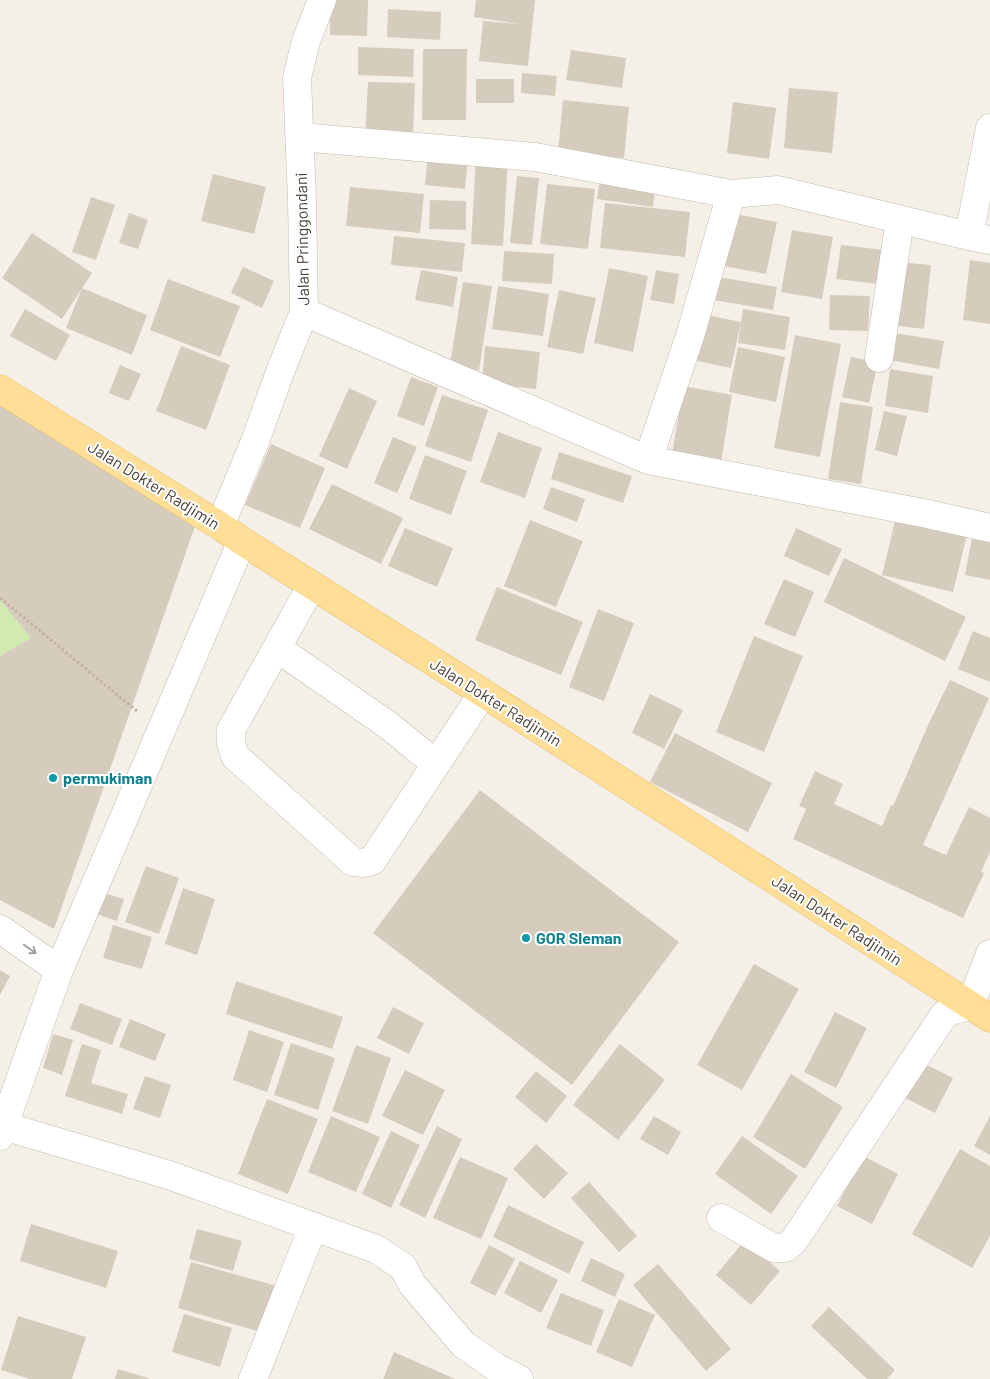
<svg xmlns="http://www.w3.org/2000/svg" width="990" height="1379" font-family="Barlow,sans-serif">
<style>
.green{fill:#d1eab0}
.building{fill:#d6ccbd}
.lines{fill:none;stroke-linecap:round;stroke-linejoin:round}
.minor-casing{stroke:#c3bbad;stroke-width:29}
.major-casing{stroke:#e7bc64;stroke-width:29}
.path{stroke:#c3b39b;stroke-width:3;stroke-dasharray:2.5 2.5;stroke-linecap:butt}
.minor{stroke:#fff;stroke-width:28}
.major{stroke:#ffde97;stroke-width:28}
.oneway{stroke:#a4a09a}
.culture-dot{fill:#0f9aa8;stroke:#fff;stroke-width:2}
.labels{text-anchor:middle;stroke-width:4;stroke-linejoin:round;paint-order:stroke}
.street-label{font-size:16px;fill:#484136;stroke:#fff}
.culture-label{font-size:16px;font-weight:bold;fill:#0d838f;stroke:#fff;text-anchor:start}
</style>
<rect width="100%" height="100%" fill="#f4f0e8"/>
<path class="green" d="M 0,600 L 31,638 L 0,656 Z"/>
<path class="building" d="M 330,0 L 368,0 L 367,36 L 330,35 Z
M 476,0 L 535,0 L 528,66 L 479,61 L 483,21 L 520,24 L 474,17 Z
M 388,9 L 441,12 L 440,40 L 387,37 Z
M 358,47 L 414,49 L 413,77 L 358,75 Z
M 423,49 L 467,49 L 466,120 L 422,120 Z
M 571,50 L 626,58 L 622,88 L 566,80 Z
M 522,73 L 557,76 L 555,96 L 521,93 Z
M 476,79 L 514,79 L 514,103 L 476,103 Z
M 368,82 L 415,83 L 413,139 L 365,137 Z
M 789,88 L 838,92 L 832,153 L 784,148 Z
M 563,100 L 629,107 L 624,158 L 558,151 Z
M 733,102 L 776,108 L 769,159 L 727,153 Z
M 428,154 L 468,157 L 465,189 L 425,185 Z
M 476,157 L 508,159 L 503,246 L 471,244 Z
M 601,173 L 656,181 L 653,207 L 597,199 Z
M 213,174 L 266,187 L 254,234 L 201,221 Z
M 517,176 L 539,178 L 532,245 L 510,243 Z
M 547,184 L 595,189 L 588,249 L 540,244 Z
M 350,187 L 424,194 L 420,233 L 346,226 Z
M 91,197 L 115,205 L 96,260 L 72,252 Z
M 430,200 L 466,201 L 466,230 L 429,229 Z
M 605,203 L 690,212 L 685,257 L 600,248 Z
M 129,213 L 148,220 L 138,249 L 119,243 Z
M 735,214 L 777,222 L 766,274 L 724,266 Z
M 792,230 L 833,237 L 822,299 L 781,292 Z
M 32,233 L 92,273 L 62,319 L 2,278 Z
M 394,236 L 465,243 L 462,272 L 391,265 Z
M 841,245 L 884,250 L 879,284 L 836,279 Z
M 504,251 L 554,254 L 552,284 L 502,281 Z
M 970,260 L 990,263 L 990,324 L 963,320 Z
M 898,262 L 931,265 L 924,329 L 891,325 Z
M 243,267 L 274,281 L 262,308 L 231,293 Z
M 609,268 L 648,276 L 633,352 L 594,343 Z
M 421,270 L 458,277 L 453,307 L 415,300 Z
M 656,270 L 679,274 L 674,304 L 650,300 Z
M 712,276 L 777,287 L 773,310 L 708,299 Z
M 168,279 L 240,306 L 220,357 L 150,330 Z
M 463,282 L 492,286 L 479,370 L 450,365 Z
M 498,286 L 549,294 L 543,336 L 492,329 Z
M 82,288 L 147,315 L 132,355 L 66,328 Z
M 559,290 L 596,298 L 583,354 L 547,347 Z
M 830,295 L 870,296 L 868,331 L 829,330 Z
M 25,309 L 70,335 L 56,361 L 10,336 Z
M 743,309 L 790,317 L 785,350 L 738,343 Z
M 702,314 L 741,322 L 731,368 L 693,360 Z
M 894,333 L 944,341 L 939,369 L 889,360 Z
M 795,335 L 841,344 L 820,457 L 774,448 Z
M 181,346 L 230,365 L 206,430 L 156,411 Z
M 485,346 L 540,352 L 536,389 L 482,383 Z
M 738,347 L 785,357 L 776,402 L 729,392 Z
M 851,357 L 878,362 L 869,403 L 842,397 Z
M 120,365 L 141,374 L 129,401 L 109,393 Z
M 890,369 L 933,376 L 928,413 L 885,406 Z
M 411,377 L 438,387 L 424,426 L 397,416 Z
M 684,386 L 732,395 L 721,462 L 672,453 Z
M 349,388 L 377,401 L 347,469 L 319,456 Z
M 442,395 L 488,410 L 471,462 L 425,446 Z
M 840,402 L 873,407 L 861,484 L 828,479 Z
M 0,403 L 198,518 L 54,929 L 0,900 L 0,656 L 31,638 L 0,600 Z
M 884,411 L 907,416 L 897,456 L 875,450 Z
M 498,432 L 542,448 L 525,498 L 480,482 Z
M 393,437 L 417,447 L 397,493 L 374,483 Z
M 271,444 L 325,468 L 300,528 L 245,505 Z
M 559,452 L 632,476 L 623,503 L 551,479 Z
M 425,455 L 467,471 L 451,515 L 409,499 Z
M 332,484 L 403,518 L 381,564 L 309,529 Z
M 551,487 L 585,499 L 577,522 L 543,509 Z
M 897,513 L 968,530 L 953,592 L 882,575 Z
M 530,520 L 583,541 L 556,607 L 504,586 Z
M 405,528 L 453,548 L 437,587 L 388,566 Z
M 796,528 L 842,549 L 829,576 L 784,556 Z
M 973,533 L 990,537 L 990,580 L 965,575 Z
M 844,558 L 966,617 L 945,661 L 824,602 Z
M 784,579 L 814,592 L 795,637 L 764,624 Z
M 497,587 L 583,622 L 561,675 L 475,640 Z
M 598,609 L 634,623 L 604,701 L 569,687 Z
M 973,631 L 990,638 L 990,682 L 958,669 Z
M 754,636 L 803,656 L 764,752 L 716,732 Z
M 950,680 L 989,698 L 923,845 L 946,855 L 969,807 L 990,818 L 990,852 L 981,872 L 984,873 L 963,918 L 793,839 L 806,809 L 799,806 L 815,771 L 843,784 L 834,804 L 882,826 L 891,805 L 893,806 L 929,723 Z
M 650,694 L 683,710 L 664,749 L 632,733 Z
M 675,733 L 772,783 L 748,832 L 650,782 Z
M 480,790 L 679,942 L 572,1085 L 373,933 Z
M 146,866 L 179,878 L 159,934 L 125,922 Z
M 183,888 L 215,899 L 197,955 L 165,944 Z
M 95,890 L 124,899 L 117,921 L 88,911 Z
M 113,925 L 152,937 L 142,969 L 103,958 Z
M 754,964 L 799,989 L 742,1090 L 697,1065 Z
M 0,970 L 10,976 L 0,995 Z
M 236,981 L 343,1017 L 332,1049 L 226,1014 Z
M 80,1003 L 122,1019 L 112,1045 L 70,1029 Z
M 393,1007 L 424,1023 L 409,1054 L 377,1038 Z
M 835,1012 L 867,1028 L 836,1088 L 804,1072 Z
M 130,1019 L 166,1034 L 155,1061 L 119,1047 Z
M 249,1030 L 284,1042 L 267,1092 L 233,1080 Z
M 53,1034 L 73,1040 L 62,1075 L 43,1068 Z
M 291,1043 L 335,1058 L 318,1110 L 274,1095 Z
M 82,1044 L 101,1050 L 91,1083 L 128,1094 L 122,1114 L 65,1096 Z
M 620,1044 L 665,1080 L 618,1140 L 573,1105 Z
M 356,1045 L 391,1058 L 368,1124 L 332,1111 Z
M 921,1062 L 953,1078 L 935,1113 L 903,1097 Z
M 405,1070 L 445,1090 L 423,1135 L 382,1116 Z
M 536,1071 L 567,1096 L 546,1123 L 515,1097 Z
M 791,1074 L 843,1107 L 805,1169 L 753,1137 Z
M 145,1076 L 171,1085 L 160,1118 L 133,1109 Z
M 267,1099 L 318,1119 L 288,1194 L 238,1174 Z
M 331,1116 L 380,1137 L 356,1192 L 308,1172 Z
M 654,1116 L 681,1132 L 668,1155 L 640,1139 Z
M 990,1116 L 990,1155 L 974,1146 Z
M 437,1126 L 462,1139 L 425,1218 L 399,1205 Z
M 391,1131 L 420,1145 L 391,1208 L 362,1194 Z
M 742,1136 L 798,1176 L 771,1214 L 715,1174 Z
M 536,1144 L 568,1173 L 544,1199 L 513,1169 Z
M 960,1149 L 990,1166 L 990,1236 L 972,1268 L 912,1234 Z
M 863,1156 L 898,1174 L 872,1224 L 837,1206 Z
M 460,1157 L 508,1178 L 481,1239 L 433,1218 Z
M 589,1182 L 637,1236 L 619,1252 L 571,1198 Z
M 508,1205 L 584,1242 L 569,1274 L 493,1237 Z
M 31,1224 L 118,1251 L 106,1288 L 20,1261 Z
M 197,1229 L 242,1241 L 233,1271 L 189,1259 Z
M 745,1240 L 780,1271 L 751,1305 L 716,1275 Z
M 489,1245 L 515,1259 L 495,1296 L 470,1283 Z
M 591,1258 L 625,1274 L 615,1297 L 581,1281 Z
M 520,1261 L 558,1280 L 541,1313 L 504,1293 Z
M 191,1262 L 277,1286 L 264,1333 L 178,1308 Z
M 658,1264 L 731,1349 L 706,1371 L 633,1285 Z
M 561,1293 L 604,1310 L 591,1346 L 546,1328 Z
M 619,1299 L 655,1315 L 632,1367 L 596,1352 Z
M 829,1307 L 895,1370 L 887,1379 L 867,1379 L 811,1326 Z
M 184,1314 L 232,1328 L 220,1367 L 172,1352 Z
M 18,1316 L 86,1337 L 72,1379 L 30,1379 L 1,1370 Z
M 394,1352 L 455,1379 L 383,1379 Z
M 118,1369 L 151,1379 L 115,1379 Z"/>
<g class="lines">
<defs>
<path id="minor" d="M 300,137 L 535,157 L 731,194
M 969,236 L 990,128
M 304,312 L 648,460 L 928,514 L 990,528
M 879,358 L 900,220
M 648,460 L 690,336 L 731,194 L 778,190 L 969,236 L 990,240
M 220,526 L 256,439 L 280,372 L 304,312 L 302,200 L 297,78 L 306,41 L 322,0
M 312,585 L 231,730 L 231,743 L 235,756 L 353,862 L 364,863 L 372,861 L 483,693
M 277,648 L 388,725 L 436,764
M 0,929 L 59,970
M 0,1125 L 169,1175 L 376,1249 L 403,1267 L 412,1284 L 463,1344 L 497,1368 L 519,1379
M 0,1136 L 59,970 L 242,541
M 721,1218 L 774,1248 L 785,1248 L 793,1242 L 944,1015 L 953,1010 L 970,1006 L 990,954
M 253,1379 L 313,1227"/>
<path id="major" d="M 0,389 L 220,526 L 242,541 L 483,693 L 990,1018"/>
</defs>
<use href="#minor" class="minor-casing"/>
<use href="#major" class="major-casing"/>
<path class="path" d="M 0,598 L 138,712"/>
<use href="#minor" class="minor"/>
<use href="#major" class="major"/>
</g>
<defs><path id="oneway-shaft" d="M-6 0H5M1.5-3L5.5 0L1.5 3" fill="none" stroke-width="1.6" stroke-linecap="round" stroke-linejoin="round" transform="scale(1.25)"/></defs>
<use class="oneway" href="#oneway-shaft" transform="translate(30 949) rotate(35)"/>
<g class="culture-dot">
<circle cx="53" cy="778" r="5"/>
<circle cx="526" cy="938" r="5"/>
</g>
<g class="labels">
<g class="street-label">
<text transform="translate(302 239) rotate(-91)" y="6">Jalan Pringgondani</text>
<text transform="translate(154 485) rotate(32)" y="6">Jalan Dokter Radjimin</text>
<text transform="translate(496 702) rotate(32)" y="6">Jalan Dokter Radjimin</text>
<text transform="translate(837 920) rotate(33)" y="6">Jalan Dokter Radjimin</text>
</g>
<g class="culture-label">
<text x="63" y="784">permukiman</text>
<text x="536" y="944">GOR Sleman</text>
</g>
</g>
</svg>
